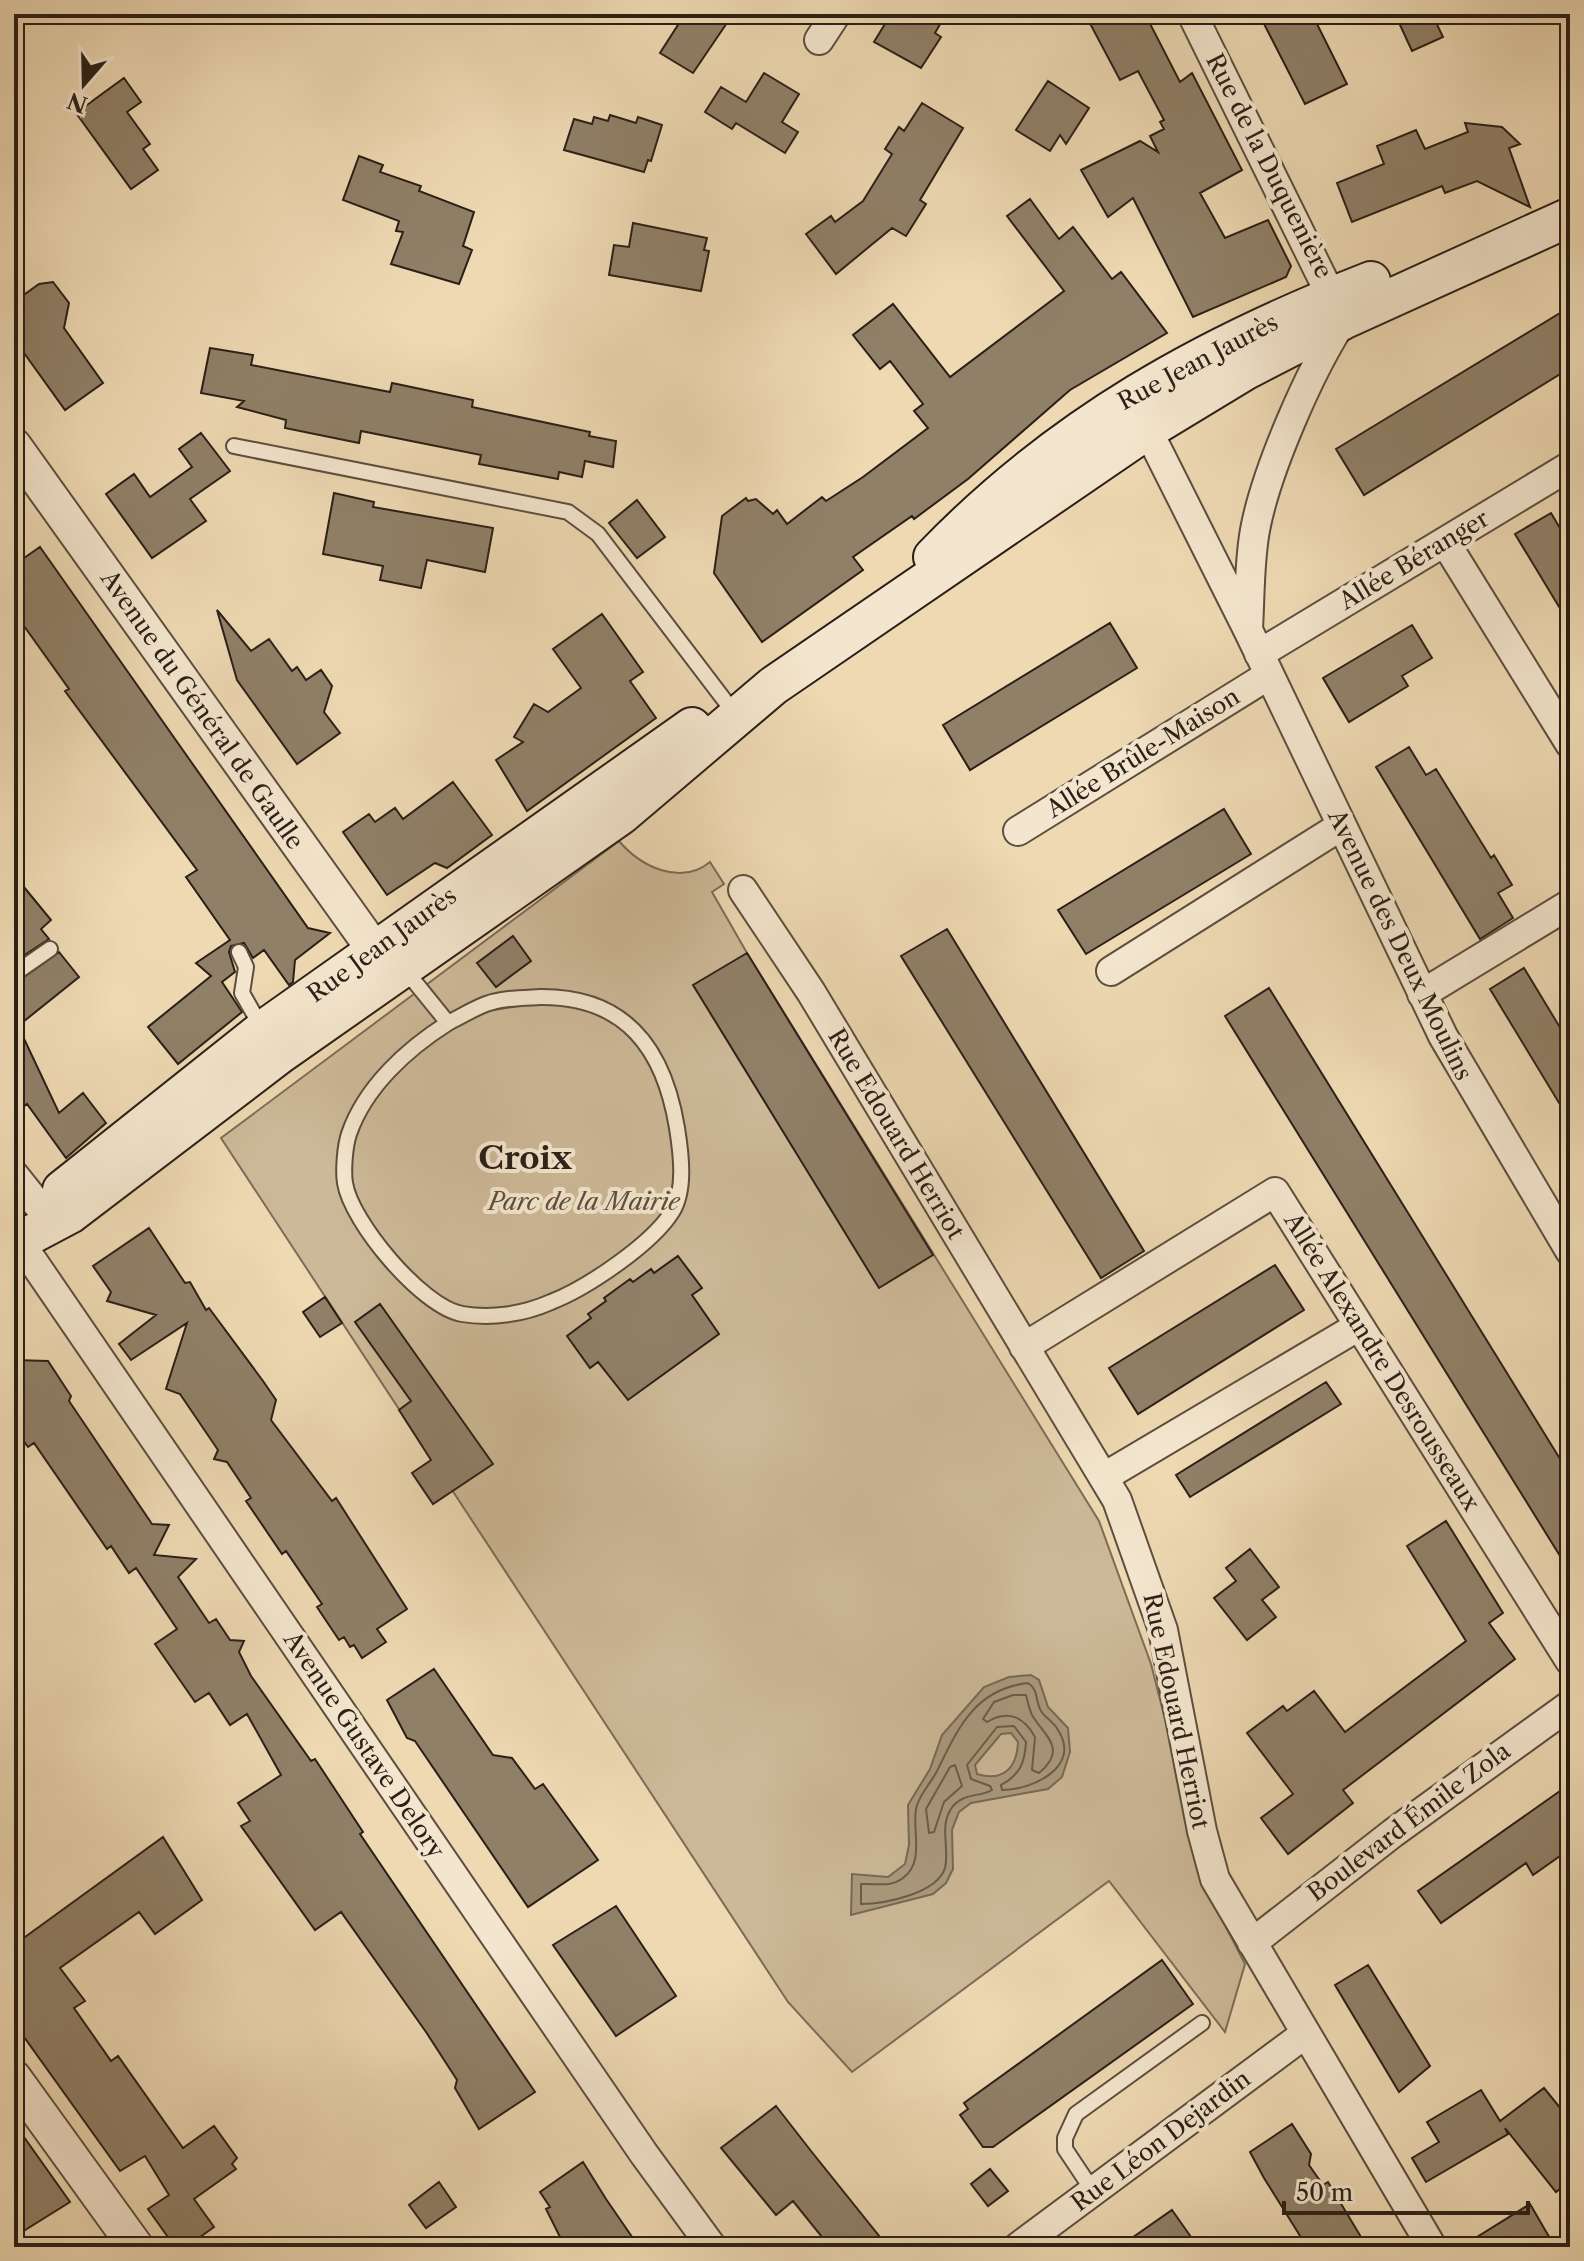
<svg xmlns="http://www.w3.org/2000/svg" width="1584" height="2261" font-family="'Libre Caslon Text',serif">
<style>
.green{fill:#cdb998;stroke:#7c6c58;stroke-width:2}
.water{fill:#ab9a7e;stroke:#776955;stroke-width:2;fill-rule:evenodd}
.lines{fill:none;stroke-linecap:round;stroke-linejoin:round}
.shore{stroke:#6a5c4a;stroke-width:2}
.building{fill:#908068;stroke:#2a1f17;stroke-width:2}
.service-casing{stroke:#5b4e3e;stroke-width:18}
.minor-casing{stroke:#5b4e3e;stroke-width:32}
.tertiary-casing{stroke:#5b4e3e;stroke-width:38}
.secondary-casing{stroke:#2a1f17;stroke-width:42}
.service{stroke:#f4e6ce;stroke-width:14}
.minor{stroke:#f4e6ce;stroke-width:28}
.tertiary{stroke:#f4e6ce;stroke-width:34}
.secondary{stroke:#f4e6ce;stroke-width:38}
.labels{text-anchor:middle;stroke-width:8;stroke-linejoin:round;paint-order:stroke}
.street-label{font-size:24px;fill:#2a1f17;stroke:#f4e6ce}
.park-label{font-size:24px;font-style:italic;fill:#5b4d3e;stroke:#f4e6ce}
.district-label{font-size:32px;font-weight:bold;fill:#2a1f17;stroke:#f4e6ce}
</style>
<rect width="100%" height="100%" fill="#eed9b3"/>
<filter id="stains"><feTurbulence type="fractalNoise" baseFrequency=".0025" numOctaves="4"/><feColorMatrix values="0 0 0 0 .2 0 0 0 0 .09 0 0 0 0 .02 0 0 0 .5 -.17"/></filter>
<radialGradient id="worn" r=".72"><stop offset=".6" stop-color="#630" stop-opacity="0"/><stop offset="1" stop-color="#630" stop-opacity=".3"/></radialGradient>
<path class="green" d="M 619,841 C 641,867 681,886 710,862 L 724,884 L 712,892 L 747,953 L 1099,1521 L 1151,1664 L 1209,1894 L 1245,1964 L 1225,2032 L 1109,1881 L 852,2072 L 788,2002 L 221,1138 Z"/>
<path class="water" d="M 1031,1675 L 1039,1680 L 1048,1707 L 1068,1728 L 1070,1752 L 1062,1777 L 1048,1789 L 971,1803 L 959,1812 L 952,1830 L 953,1869 L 946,1883 L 933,1894 L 851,1915 L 852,1874 L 888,1877 L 905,1864 L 909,1845 L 908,1805 L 930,1769 L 942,1735 L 984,1687 L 1009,1677 ZM 1011,1733 L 1018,1742 C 1017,1768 1003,1782 977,1774 L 975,1765 L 1001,1734 Z"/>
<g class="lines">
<path class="shore" d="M 1028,1683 C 1039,1690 1035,1701 1041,1711 C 1045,1718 1054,1722 1058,1730 C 1082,1767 1032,1790 1002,1790 L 1001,1785 C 1020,1775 1025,1762 1026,1742 L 1014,1726 L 997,1727 L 967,1765 L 971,1779 L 990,1786 L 992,1790 C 980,1797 964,1793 953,1806 C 938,1825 950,1848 945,1868 C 937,1894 883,1904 861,1904 L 861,1884 C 876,1883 890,1888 903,1878 C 925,1862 912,1831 916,1809 C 918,1796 931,1783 937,1771 C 958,1728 975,1689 1028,1683 Z
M 1013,1695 L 1026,1695 C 1028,1702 1029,1709 1032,1715 C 1043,1735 1069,1748 1039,1773 L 1032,1770 L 1035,1737 C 1024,1717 1008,1709 987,1722 L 983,1719 L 994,1702 Z
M 955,1765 L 962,1786 L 944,1802 L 934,1832 L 929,1833 L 926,1809 L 950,1767 Z"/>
</g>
<path class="building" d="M 685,14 L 733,14 L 693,73 L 660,53 Z
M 891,14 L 946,14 L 935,33 L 941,37 L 921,68 L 874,42 Z
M 1085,14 L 1145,14 L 1180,82 L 1192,73 L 1242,170 L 1200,193 L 1225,238 L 1268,220 L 1291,266 L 1286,277 L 1193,317 L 1133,198 L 1108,217 L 1081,170 L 1140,141 L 1158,152 L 1150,136 L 1164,129 L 1160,122 L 1164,120 L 1138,71 L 1120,80 Z
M 1259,14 L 1312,14 L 1347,84 L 1305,104 Z
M 1395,14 L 1432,14 L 1443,37 L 1412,51 Z
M 764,73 L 799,94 L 782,122 L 798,132 L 785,153 L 736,123 L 732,129 L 705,112 L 721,87 L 746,102 Z
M 124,78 L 141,102 L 127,112 L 150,144 L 143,149 L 158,170 L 131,189 L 76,113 Z
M 1048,81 L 1089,108 L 1066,144 L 1060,135 L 1050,151 L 1016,130 Z
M 922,103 L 963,128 L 920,200 L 926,204 L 906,236 L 892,228 L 836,274 L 806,234 L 831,216 L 835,222 L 863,201 L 892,154 L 885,149 L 899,127 L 904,131 Z
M 610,115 L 636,123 L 638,117 L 662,125 L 651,161 L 648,160 L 644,172 L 564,150 L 574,119 L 592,124 L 594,117 L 608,121 Z
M 1465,123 L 1502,127 L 1520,144 L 1509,148 L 1530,207 L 1477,181 L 1445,193 L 1442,186 L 1352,222 L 1337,183 L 1384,164 L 1377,146 L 1416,130 L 1425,149 L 1468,132 Z
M 359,156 L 383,165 L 380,172 L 421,186 L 419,191 L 474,212 L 463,246 L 472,250 L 459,284 L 391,264 L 403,232 L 396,231 L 399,221 L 343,200 Z
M 1030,199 L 1059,239 L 1073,227 L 1112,279 L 1121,272 L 1167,333 L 1070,390 L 968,479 L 914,519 L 912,516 L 853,557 L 863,570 L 762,642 L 714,573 L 722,516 L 746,498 L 748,501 L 756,499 L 773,514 L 777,510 L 787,524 L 822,497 L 826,501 L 863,477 L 928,428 L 914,411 L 923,404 L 890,361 L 880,369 L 853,335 L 893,304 L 950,377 L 1064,291 L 1007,216 Z
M 633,223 L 707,238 L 704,250 L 709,251 L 701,291 L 609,275 L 614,245 L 629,247 Z
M 53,282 L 69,303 L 64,328 L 103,383 L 65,410 L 14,339 L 14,302 L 39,284 Z
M 1570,307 L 1570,368 L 1364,495 L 1336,449 Z
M 210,348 L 253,355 L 251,365 L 390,392 L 392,383 L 473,400 L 472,407 L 590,432 L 589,436 L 616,441 L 613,467 L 585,461 L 582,477 L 559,472 L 558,479 L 479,464 L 481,455 L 361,431 L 359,443 L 285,428 L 286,420 L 237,407 L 244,401 L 201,393 Z
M 201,433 L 230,471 L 190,499 L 206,521 L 152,558 L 106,494 L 134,474 L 150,497 L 192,467 L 179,449 Z
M 334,493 L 374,502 L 373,507 L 493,528 L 485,572 L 427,560 L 421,588 L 380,580 L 383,566 L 323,554 Z
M 637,500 L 665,537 L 637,558 L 609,523 Z
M 1551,513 L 1570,545 L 1570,625 L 1515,534 Z
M 40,547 L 308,928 L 330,933 L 295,960 L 293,982 L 289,985 L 264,950 L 253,958 L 244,943 L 231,946 L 229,952 L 235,972 L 222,982 L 242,1012 L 178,1064 L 148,1027 L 211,976 L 196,963 L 230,940 L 186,877 L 197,870 L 65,691 L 69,689 L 14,612 L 14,565 Z
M 217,610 L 251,651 L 269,639 L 292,671 L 297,667 L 306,680 L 321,670 L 332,686 L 324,712 L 340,733 L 297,764 L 237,680 Z
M 602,614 L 643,672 L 630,681 L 656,718 L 527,811 L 496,760 L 523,742 L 514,737 L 534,704 L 548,712 L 581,688 L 553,649 Z
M 1110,623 L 1137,668 L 970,770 L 943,725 Z
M 1412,625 L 1432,658 L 1402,676 L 1408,686 L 1349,722 L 1323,678 Z
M 1409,747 L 1426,775 L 1436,769 L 1491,858 L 1494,855 L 1512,885 L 1498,893 L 1513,918 L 1480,939 L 1376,767 Z
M 453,782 L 492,835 L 447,868 L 435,863 L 387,895 L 343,832 L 369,814 L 375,822 L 395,808 L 403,819 Z
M 1224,809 L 1251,854 L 1086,954 L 1058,910 Z
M 14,875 L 51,920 L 41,929 L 49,939 L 14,962 Z
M 947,929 L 1144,1251 L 1101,1278 L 901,956 Z
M 513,936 L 531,961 L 496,987 L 477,963 Z
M 59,952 L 79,977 L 18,1026 L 59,1113 L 83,1093 L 106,1123 L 66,1158 L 27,1104 L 14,1114 L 14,984 Z
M 747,953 L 933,1255 L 879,1288 L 693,985 Z
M 1524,968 L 1570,1044 L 1570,1121 L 1490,989 Z
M 1269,988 L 1570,1475 L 1570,1572 L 1225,1016 Z
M 149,1228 L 185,1283 L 190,1282 L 206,1310 L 209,1308 L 263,1381 L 276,1400 L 271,1420 L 332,1501 L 336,1498 L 407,1609 L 377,1629 L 386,1642 L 362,1658 L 354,1645 L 350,1647 L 344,1637 L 339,1640 L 317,1607 L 322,1604 L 286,1551 L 282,1554 L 246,1501 L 251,1498 L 227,1462 L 214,1459 L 218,1450 L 180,1394 L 166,1389 L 187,1323 L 131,1360 L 119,1344 L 156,1315 L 107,1301 L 111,1292 L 93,1266 Z
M 678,1256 L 702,1288 L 692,1295 L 719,1334 L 628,1400 L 598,1362 L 590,1368 L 567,1336 L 591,1318 L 588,1314 L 606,1301 L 604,1298 L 630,1279 L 633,1282 L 651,1269 L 654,1273 Z
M 1275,1265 L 1304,1310 L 1138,1414 L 1109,1368 Z
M 325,1297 L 342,1323 L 320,1337 L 303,1312 Z
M 380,1304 L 493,1464 L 433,1504 L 412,1473 L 431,1460 L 399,1410 L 411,1401 L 355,1322 Z
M 14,1360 L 48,1361 L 71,1396 L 69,1401 L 152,1524 L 169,1525 L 154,1555 L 196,1559 L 178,1577 L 209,1623 L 216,1619 L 230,1640 L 244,1641 L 239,1652 L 251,1676 L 311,1761 L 315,1759 L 363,1832 L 360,1834 L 535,2092 L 479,2129 L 455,2088 L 457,2080 L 426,2032 L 341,1912 L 315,1930 L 241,1826 L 250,1821 L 238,1803 L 281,1775 L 247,1714 L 230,1725 L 209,1693 L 195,1702 L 155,1644 L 177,1629 L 136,1568 L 129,1573 L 111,1546 L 107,1549 L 34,1443 L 28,1447 L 14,1427 Z
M 1326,1382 L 1341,1404 L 1190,1497 L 1176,1475 Z
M 1446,1521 L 1503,1613 L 1489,1623 L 1515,1659 L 1343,1790 L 1353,1803 L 1288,1854 L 1261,1818 L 1293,1794 L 1247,1733 L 1283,1706 L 1287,1711 L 1314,1691 L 1345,1732 L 1466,1641 L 1407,1546 Z
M 1250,1549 L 1279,1587 L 1262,1600 L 1276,1617 L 1247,1640 L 1214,1598 L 1236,1581 L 1226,1568 Z
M 434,1669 L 493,1755 L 512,1758 L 535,1789 L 543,1784 L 598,1860 L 528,1907 L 415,1741 L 407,1738 L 387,1700 Z
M 1570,1784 L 1570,1849 L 1533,1875 L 1526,1863 L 1441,1923 L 1418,1891 Z
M 163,1837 L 202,1900 L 155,1934 L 139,1912 L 60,1968 L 85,2001 L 74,2008 L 111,2061 L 118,2056 L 183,2148 L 214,2126 L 237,2158 L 232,2164 L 236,2169 L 194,2199 L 214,2227 L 186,2247 L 175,2247 L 148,2209 L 169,2195 L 145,2156 L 120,2171 L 14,2023 L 14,1945 Z
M 616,1906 L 676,1996 L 616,2036 L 553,1945 Z
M 1162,1960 L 1193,2004 L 993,2147 L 983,2147 L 960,2115 L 968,2109 L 964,2103 Z
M 1368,1965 L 1430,2066 L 1399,2092 L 1335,1985 Z
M 1544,2088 L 1570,2120 L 1570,2181 L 1556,2192 L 1505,2128 L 1508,2134 L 1426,2182 L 1412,2158 L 1439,2142 L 1427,2122 L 1481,2090 L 1500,2121 Z
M 776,2106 L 811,2151 L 888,2247 L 830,2247 L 793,2201 L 776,2215 L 740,2171 L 721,2148 Z
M 14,2123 L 70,2202 L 14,2237 Z
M 1292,2124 L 1311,2154 L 1309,2165 L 1323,2185 L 1328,2182 L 1367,2247 L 1307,2247 L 1264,2178 L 1250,2152 Z
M 583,2162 L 606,2199 L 639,2247 L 565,2247 L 546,2209 L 550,2207 L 540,2192 Z
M 990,2169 L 1008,2191 L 988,2206 L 971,2184 Z
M 439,2182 L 456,2207 L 426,2228 L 409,2205 Z
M 1530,2204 L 1555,2247 L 1461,2247 Z
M 1172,2210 L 1198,2247 L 1119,2247 Z"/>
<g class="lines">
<defs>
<path id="service" d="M 234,446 L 568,512 L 598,534 L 735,714
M 239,952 L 246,967 L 242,993 L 262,1028
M 14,974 L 50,949
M 401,977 L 414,981 L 448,1023 C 407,1049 365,1087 349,1134 C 345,1146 343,1170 345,1183 C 351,1222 422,1307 462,1314 C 492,1319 524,1314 551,1302 C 587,1288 652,1244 672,1212 C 686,1190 681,1153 677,1128 C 664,1049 626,996 540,997 C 522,998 503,998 486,1004 C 473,1009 460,1017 448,1023
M 1093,2191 L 1065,2149 L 1065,2138 L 1076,2114 L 1202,2023"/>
<path id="minor" d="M 1192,14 L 1343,320 C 1310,370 1266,471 1255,530 C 1249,563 1250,596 1248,629
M 819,40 L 836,14
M 1139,413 L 1248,630 L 1443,1036 L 1570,1251
M 1445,542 L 1570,744
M 1259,654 L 1570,466
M 1018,831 L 1269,675
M 743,890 L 811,992 L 1117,1500 L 1163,1630 L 1202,1831 L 1215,1879 L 1432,2247
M 1111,971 L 1341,826
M 1422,994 L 1570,904
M 14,1175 L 54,1225
M 19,1241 L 644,2154 L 712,2247
M 1024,1347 L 1275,1192 L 1570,1661
M 1104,1477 L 1359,1326
M 1252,1943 L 1393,1833 L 1570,1705
M 1018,2247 L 1305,2034"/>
<path id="tertiary" d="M 14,446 L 391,973
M 14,2078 L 136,2247"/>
<path id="secondary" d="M 933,557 C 1059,426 1204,346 1371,281
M 62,1190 L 263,1030 L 692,727
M 19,1241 L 70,1214 L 280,1054 L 621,815 L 773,686 L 1147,430 L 1246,370 L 1343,320 L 1570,217"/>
</defs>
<use href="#service" class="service-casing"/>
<use href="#minor" class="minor-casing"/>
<use href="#tertiary" class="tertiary-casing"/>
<use href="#secondary" class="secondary-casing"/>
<use href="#service" class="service"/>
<use href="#minor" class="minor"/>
<use href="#tertiary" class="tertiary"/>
<use href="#secondary" class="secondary"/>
</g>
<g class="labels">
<g class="street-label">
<text transform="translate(1269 166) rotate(63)" y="8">Rue de la Duquenière</text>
<text transform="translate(1198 362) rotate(-28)" y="8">Rue Jean Jaurès</text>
<text transform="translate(1414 560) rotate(-31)" y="8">Allée Béranger</text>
<text transform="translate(202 710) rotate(55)" y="8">Avenue du Général de Gaulle</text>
<text transform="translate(1143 753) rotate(-32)" y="8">Allée Brûle-Maison</text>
<text transform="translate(382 945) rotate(-36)" y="8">Rue Jean Jaurès</text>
<text transform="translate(1400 945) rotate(64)" y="8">Avenue des Deux Moulins</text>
<text transform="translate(896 1134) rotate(59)" y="8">Rue Edouard Herriot</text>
<text transform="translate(1382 1362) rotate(58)" y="8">Allée Alexandre Desrousseaux</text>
<text transform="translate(1176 1711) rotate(78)" y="8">Rue Edouard Herriot</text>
<text transform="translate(364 1745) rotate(56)" y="8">Avenue Gustave Delory</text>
<text transform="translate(1409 1822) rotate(-37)" y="8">Boulevard Émile Zola</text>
<text transform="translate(1161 2141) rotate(-37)" y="8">Rue Léon Dejardin</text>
</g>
<g class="park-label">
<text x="584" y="1210">Parc de la Mairie</text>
</g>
<g class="district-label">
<text x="525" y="1169">Croix</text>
</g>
</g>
<rect width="1584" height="2261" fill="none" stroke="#eed9b3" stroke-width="48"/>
<rect x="16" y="16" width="1552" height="2229" fill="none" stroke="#2a1f17" stroke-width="4"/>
<rect x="24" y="24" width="1536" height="2213" fill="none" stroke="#2a1f17" stroke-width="2"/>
<g transform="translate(84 84) rotate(200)" stroke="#f4e6ce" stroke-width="6" paint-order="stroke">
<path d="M0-6L14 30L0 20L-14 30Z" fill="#2a1f17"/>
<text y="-12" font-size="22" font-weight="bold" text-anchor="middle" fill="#2a1f17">N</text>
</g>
<path d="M1284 2201v12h244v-12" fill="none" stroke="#2a1f17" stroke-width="4"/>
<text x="1296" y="2201" font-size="24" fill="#2a1f17" stroke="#f4e6ce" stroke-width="6" paint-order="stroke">50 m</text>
<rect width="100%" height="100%" filter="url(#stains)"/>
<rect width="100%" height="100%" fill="url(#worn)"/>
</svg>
